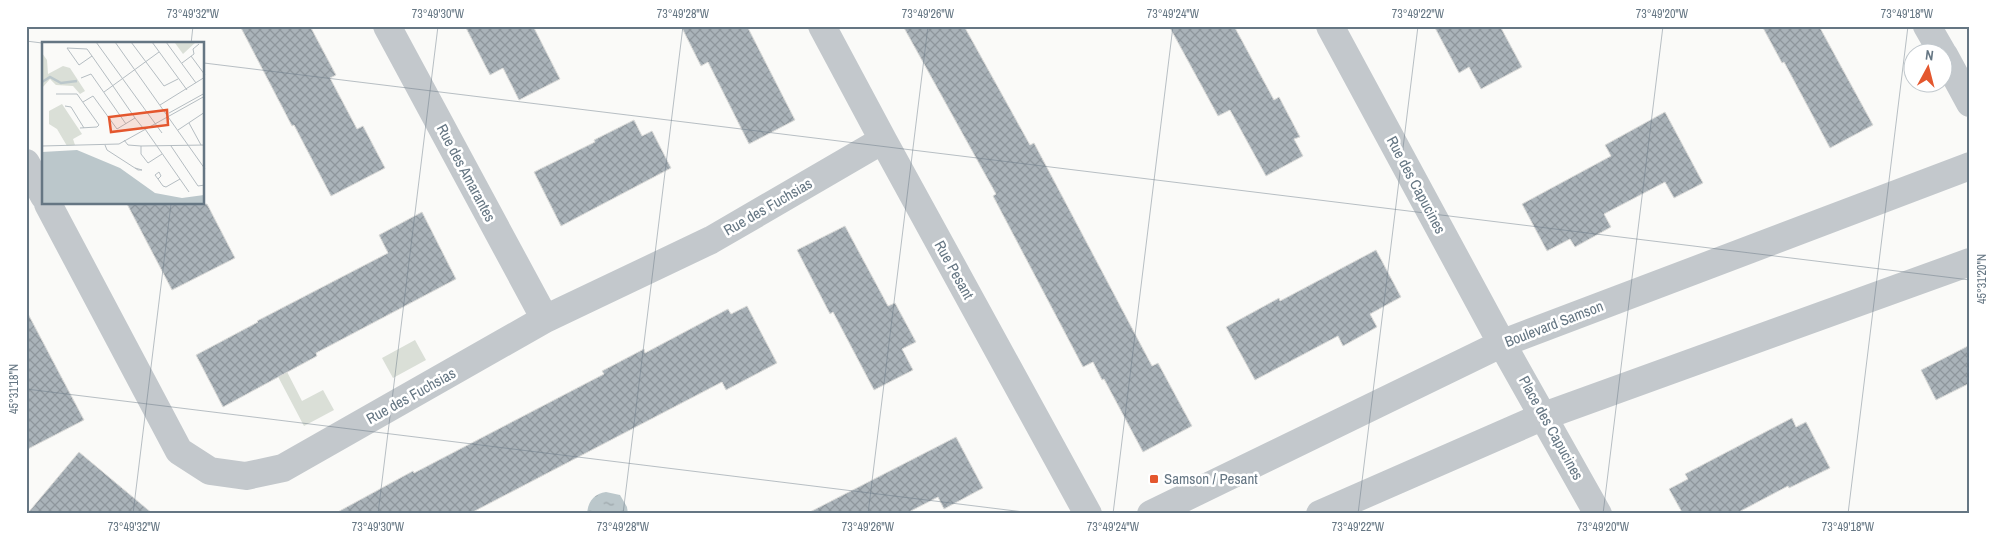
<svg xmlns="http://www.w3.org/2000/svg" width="1996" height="540" font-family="'Archivo Narrow',sans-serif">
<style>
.grass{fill:#dadfd7}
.water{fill:url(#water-ripples)}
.building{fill:url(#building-cross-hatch);stroke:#dcdcda}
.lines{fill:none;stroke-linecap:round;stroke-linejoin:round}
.minor{stroke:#c3c8cc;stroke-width:28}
.ticks{fill:none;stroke:#657683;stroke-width:1;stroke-opacity:0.45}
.poi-dot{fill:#e4572e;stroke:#fff;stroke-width:2}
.labels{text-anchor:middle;stroke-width:5;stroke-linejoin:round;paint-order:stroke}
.street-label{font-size:15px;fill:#657683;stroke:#fff}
.poi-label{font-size:15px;fill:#657683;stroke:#fff;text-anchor:start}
.inset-river{fill:none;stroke:#bbc7cb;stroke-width:2.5}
.inset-road{fill:none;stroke:#b5bdc2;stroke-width:1}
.view{fill:#e4572e;fill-opacity:0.15;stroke:#e4572e;stroke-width:2.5}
.inset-edge{fill:none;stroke:#657683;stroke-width:2.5}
.neatline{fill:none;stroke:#657683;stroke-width:2}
.ticks-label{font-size:12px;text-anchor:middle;fill:#657683}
</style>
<defs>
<pattern id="water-ripples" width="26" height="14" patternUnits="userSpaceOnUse" patternTransform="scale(1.25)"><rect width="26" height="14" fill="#bbc7cb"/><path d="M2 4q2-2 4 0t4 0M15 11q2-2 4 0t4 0" fill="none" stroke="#9ca6aa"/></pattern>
<pattern id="building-cross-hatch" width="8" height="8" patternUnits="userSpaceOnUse" patternTransform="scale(1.25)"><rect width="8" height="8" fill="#aab3b9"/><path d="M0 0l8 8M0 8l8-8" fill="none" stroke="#8e969c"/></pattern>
</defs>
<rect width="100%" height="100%" fill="#fafaf8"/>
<path class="grass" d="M 415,340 L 426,360 L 393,378 L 382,358 Z
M 283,364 L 302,401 L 323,390 L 334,410 L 304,426 L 274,369 Z"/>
<path class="water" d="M 606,492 L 620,495 L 627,507 L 628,514 L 587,514 C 588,501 594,494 606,492 Z"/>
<path class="building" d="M 240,26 L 310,26 L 336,75 L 330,78 L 357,129 L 363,126 L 385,168 L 331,196 L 294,125 L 292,126 Z
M 465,26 L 533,26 L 560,79 L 519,100 L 503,68 L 490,75 Z
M 681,26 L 747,26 L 795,120 L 749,144 L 708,62 L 701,66 Z
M 903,26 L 964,26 L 1030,145 L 1034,143 L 1152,366 L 1158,363 L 1192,426 L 1143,452 L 1104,379 L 1102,380 L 1093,362 L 1083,367 L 993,196 L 996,194 Z
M 1169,26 L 1234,26 L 1274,100 L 1279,97 L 1300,137 L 1294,139 L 1303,156 L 1266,176 L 1230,110 L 1218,116 Z
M 1434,26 L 1500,26 L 1522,67 L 1481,89 L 1469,67 L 1459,73 Z
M 1762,26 L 1819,26 L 1873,125 L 1830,148 L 1784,62 L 1782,63 Z
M 1665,112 L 1703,183 L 1674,198 L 1665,182 L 1604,214 L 1611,227 L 1575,247 L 1570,239 L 1547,251 L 1522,204 L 1611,156 L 1605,145 Z
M 634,120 L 642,136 L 652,131 L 671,168 L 561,226 L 534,172 L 595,142 L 594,140 Z
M 127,204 L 207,204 L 235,258 L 172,290 Z
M 422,212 L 456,279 L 316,353 L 317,356 L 223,407 L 196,355 L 258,322 L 257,321 L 388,253 L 379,235 Z
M 845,226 L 888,306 L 895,303 L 916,342 L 902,349 L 913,370 L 874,390 L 833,312 L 830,314 L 797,250 Z
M 1376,250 L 1401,297 L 1370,314 L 1377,327 L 1343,346 L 1338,336 L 1255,380 L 1226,327 L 1279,298 L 1280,301 Z
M 747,306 L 777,363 L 726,390 L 722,382 L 469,514 L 334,514 L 413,471 L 414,473 L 604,374 L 602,371 L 644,349 L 645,353 L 728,309 L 731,314 Z
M 26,310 L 84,420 L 26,450 Z
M 1970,345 L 1970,383 L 1936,400 L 1921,370 Z
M 1792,418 L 1796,427 L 1806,422 L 1830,468 L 1789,488 L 1788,486 L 1735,514 L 1683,514 L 1669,489 L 1688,479 L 1685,474 Z
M 956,437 L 983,488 L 944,509 L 938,497 L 905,514 L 806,514 Z
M 79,452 L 153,514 L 27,514 Z"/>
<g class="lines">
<path class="minor" d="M 387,26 L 545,319
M 822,26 L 883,140 L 1088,514
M 1330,26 L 1496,333 L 1598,514
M 1927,26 L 1942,52
M 1944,55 L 1970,103
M 26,163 L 44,196
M 48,204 L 179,451 L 210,471 L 246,476 L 283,468 L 545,319 L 711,240 L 883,140
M 1151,514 L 1503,343 L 1970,166
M 1320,514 L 1544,416 L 1970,262"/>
</g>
<path class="ticks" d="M 26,41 L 50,44M 191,44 L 193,26M 204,63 L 1970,280M 26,389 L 1040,514M 133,514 L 171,204M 378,514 L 438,26M 623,514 L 683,26M 868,514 L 928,26M 1113,514 L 1173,26M 1358,514 L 1418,26M 1603,514 L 1663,26M 1848,514 L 1908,26"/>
<rect class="poi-dot" x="1149" y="474" width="10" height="10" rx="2.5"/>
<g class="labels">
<g class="street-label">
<text transform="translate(466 173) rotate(62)" y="5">Rue des Amarantes</text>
<text transform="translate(1416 185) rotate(62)" y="5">Rue des Capucines</text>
<text transform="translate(768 207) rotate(-30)" y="5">Rue des Fuchsias</text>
<text transform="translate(954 270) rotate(61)" y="5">Rue Pesant</text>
<text transform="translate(1554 324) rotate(-21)" y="5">Boulevard Samson</text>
<text transform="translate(411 396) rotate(-29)" y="5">Rue des Fuchsias</text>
<text transform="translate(1551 428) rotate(61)" y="5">Place des Capucines</text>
</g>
<g class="poi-label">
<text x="1164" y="484">Samson / Pesant</text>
</g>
</g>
<g transform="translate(42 42)">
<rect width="162" height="162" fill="#fafaf8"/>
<path d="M 20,62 L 40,92 L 31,97 L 33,103 L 25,104 L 15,87 L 7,82 L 7,69 Z" fill="#dadfd7"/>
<path d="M 0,11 L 5,18 L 6,32 L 21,24 L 28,26 L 43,49 L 38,52 L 31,44 L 14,43 L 8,37 L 0,46 Z" fill="#dadfd7"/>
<path d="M 154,0 L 141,12 L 133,1 L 134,0 Z" fill="#dadfd7"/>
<path d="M 35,108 L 78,126 L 113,151 L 140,156 L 162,153 L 162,162 L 0,162 L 0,110 Z" fill="#bbc7cb"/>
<path class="inset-river" d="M 0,40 L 8,35 L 19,41 L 35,39"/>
<path class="inset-road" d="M 54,0 L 120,91M 73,0 L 163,127M 89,0 L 122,44 L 136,37M 110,0 L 145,48M 124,0 L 154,41M 50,14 L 37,23 L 25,6 L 45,7 L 50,14 L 71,44 L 93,76 L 101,86M 149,14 L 163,33M 140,21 L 152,12 L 151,7 L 157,2M 39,36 L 49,32 L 84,82M 62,50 L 117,10M 14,52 L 35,52 L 57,83 L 55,85 L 38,86M 41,60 L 51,54 L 75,87 L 93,76M 118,63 L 163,35M 23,64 L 29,65 L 42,86M 127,71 L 163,51M 147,81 L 159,103M 103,87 L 147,150M 136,88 L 163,70M 82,98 L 86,103 L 99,104 L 163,103M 63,103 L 65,108 L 96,128 L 100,128 L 93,126M 0,104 L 77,102 L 163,54M 99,104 L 99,112 L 106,121 L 120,112M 129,104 L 156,144 L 163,143M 116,137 L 119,134 L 117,130 L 113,133 L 116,137 L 121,144 L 124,145 L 138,137"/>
<path class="view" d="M 125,68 L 126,83 L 69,90 L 67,75 Z"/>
<rect width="162" height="162" class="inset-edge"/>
</g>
<rect width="1996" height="540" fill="none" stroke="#ffffff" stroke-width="55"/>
<g transform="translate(1928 68) rotate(7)"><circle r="24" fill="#ffffff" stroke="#c1c8cd"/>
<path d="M0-4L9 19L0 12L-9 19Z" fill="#e4572e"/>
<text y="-8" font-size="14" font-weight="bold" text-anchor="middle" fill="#657683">N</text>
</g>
<rect x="28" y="28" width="1940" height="484" class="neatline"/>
<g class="ticks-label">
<text x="193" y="18">73°49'32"W</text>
<text x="438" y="18">73°49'30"W</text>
<text x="683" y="18">73°49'28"W</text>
<text x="928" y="18">73°49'26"W</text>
<text x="1173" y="18">73°49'24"W</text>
<text x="1418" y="18">73°49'22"W</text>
<text x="1662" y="18">73°49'20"W</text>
<text x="1907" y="18">73°49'18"W</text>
<text transform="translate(1982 279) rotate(-90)" y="4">45°31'20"N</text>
<text transform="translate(14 389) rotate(-90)" y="4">45°31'18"N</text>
<text x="134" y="531">73°49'32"W</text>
<text x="378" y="531">73°49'30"W</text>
<text x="623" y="531">73°49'28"W</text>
<text x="868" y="531">73°49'26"W</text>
<text x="1113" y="531">73°49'24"W</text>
<text x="1358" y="531">73°49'22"W</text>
<text x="1603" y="531">73°49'20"W</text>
<text x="1848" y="531">73°49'18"W</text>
</g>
</svg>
